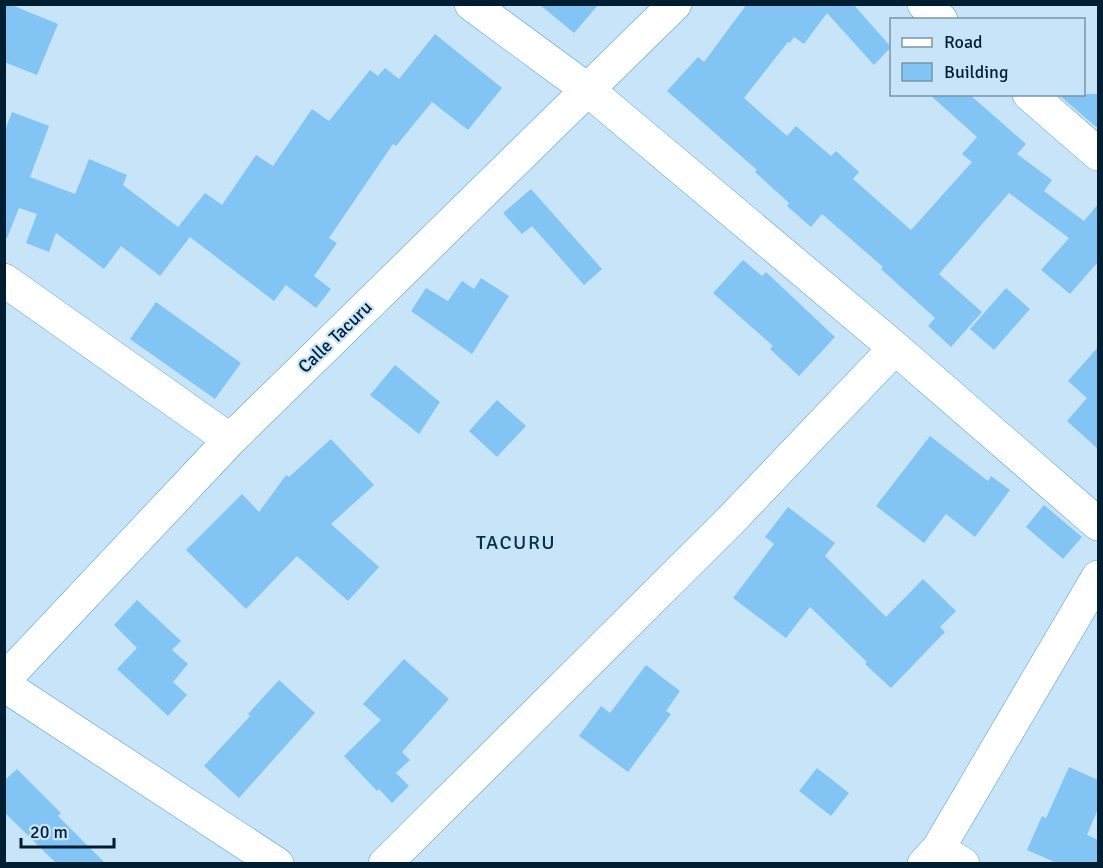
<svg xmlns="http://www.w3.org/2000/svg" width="1103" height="868" font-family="Signika,sans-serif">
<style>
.building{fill:#82c5f4}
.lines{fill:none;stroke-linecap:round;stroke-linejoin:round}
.minor-casing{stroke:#519ccf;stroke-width:34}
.minor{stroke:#fff;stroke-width:33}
.labels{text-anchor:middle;stroke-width:4.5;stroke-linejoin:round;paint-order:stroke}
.street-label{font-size:18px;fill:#001e32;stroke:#c7e4f9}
.neighbourhood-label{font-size:20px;letter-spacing:1.5px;fill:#07324b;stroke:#c7e4f9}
</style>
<rect width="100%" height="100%" fill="#c7e4f9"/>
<path class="building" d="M 4,4 L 9,4 L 58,24 L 37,75 L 4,62 Z
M 539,4 L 599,4 L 574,33 Z
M 747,4 L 853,4 L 891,47 L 874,65 L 827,13 L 804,44 L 794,37 L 790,43 L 788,42 L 744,98 L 787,136 L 796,126 L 831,156 L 836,151 L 859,172 L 853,179 L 911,230 L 972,162 L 962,154 L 977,137 L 929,94 L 969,94 L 1026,144 L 1017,154 L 1052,180 L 1044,191 L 1084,221 L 1098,204 L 1098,262 L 1070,294 L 1041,270 L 1069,238 L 1009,193 L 939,274 L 982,312 L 951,347 L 928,326 L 935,318 L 881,269 L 883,267 L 822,214 L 811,227 L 787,206 L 789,203 L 755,172 L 757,170 L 667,91 L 698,57 L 704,62 Z
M 435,34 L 502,88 L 468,130 L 432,102 L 396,146 L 393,144 L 329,238 L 337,243 L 314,276 L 331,289 L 316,308 L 286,285 L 274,301 L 190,237 L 160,276 L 121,246 L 104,269 L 56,233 L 49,252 L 26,243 L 37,214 L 19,208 L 7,238 L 4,238 L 4,133 L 12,112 L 49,126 L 30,177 L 75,194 L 89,159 L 127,175 L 123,185 L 178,227 L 205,193 L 222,205 L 256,155 L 273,166 L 312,109 L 329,121 L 370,70 L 378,76 L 385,68 L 399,79 Z
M 1058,94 L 1098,94 L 1098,125 L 1096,127 Z
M 531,189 L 602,269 L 584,285 L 532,226 L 522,234 L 503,213 Z
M 743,260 L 762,276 L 766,272 L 835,337 L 799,376 L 770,349 L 773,346 L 713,293 Z
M 481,278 L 509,296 L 472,354 L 411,311 L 426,288 L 448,301 L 462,281 L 474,289 Z
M 1006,288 L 1030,309 L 994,350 L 970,329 Z
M 156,302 L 241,363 L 215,399 L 130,339 Z
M 1098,347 L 1098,449 L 1067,421 L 1087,398 L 1068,381 Z
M 395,365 L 440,402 L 419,434 L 370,395 Z
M 497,400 L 526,426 L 497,457 L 469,431 Z
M 930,436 L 988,481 L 991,476 L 1010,490 L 975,537 L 946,514 L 924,543 L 876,506 Z
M 331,439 L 374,485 L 331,524 L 379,567 L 348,601 L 297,556 L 246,609 L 186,550 L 242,494 L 259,512 L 286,475 L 289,477 Z
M 1044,505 L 1082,537 L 1063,559 L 1026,527 Z
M 788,507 L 835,543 L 825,556 L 886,617 L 923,579 L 956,611 L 940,627 L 945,632 L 891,688 L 865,664 L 867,662 L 810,607 L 786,638 L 733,598 L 774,544 L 765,537 Z
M 137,600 L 181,641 L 172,650 L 188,664 L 173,682 L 187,695 L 168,716 L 117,669 L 137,648 L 114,625 Z
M 404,659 L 449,699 L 402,752 L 410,760 L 396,773 L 409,786 L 392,803 L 379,789 L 377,791 L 344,756 L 381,720 L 363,704 Z
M 646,665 L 680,691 L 666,711 L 671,714 L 628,772 L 579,736 L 601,706 L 610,713 Z
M 279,680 L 315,713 L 239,798 L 204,766 L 250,716 L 248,714 Z
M 1069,767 L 1098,780 L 1098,809 L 1087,835 L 1098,840 L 1098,864 L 1059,864 L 1027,850 L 1042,816 L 1046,818 Z
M 817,768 L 849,793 L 831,816 L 799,791 Z
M 17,769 L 61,813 L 58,816 L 106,864 L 57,864 L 4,812 L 4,781 Z"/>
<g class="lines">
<defs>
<path id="minor" d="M 471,4 L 588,90 L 895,348 L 1098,524
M 924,4 L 941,20
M 1029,94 L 1098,154
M 4,280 L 230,440
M 4,680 L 230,440 L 675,4
M 4,685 L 277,864
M 938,849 L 963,864
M 385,864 L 729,522 L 895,348
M 924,864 L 938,849 L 1098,577"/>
</defs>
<use href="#minor" class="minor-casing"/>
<use href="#minor" class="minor"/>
</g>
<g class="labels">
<g class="street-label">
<text transform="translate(335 337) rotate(-44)" y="6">Calle Tacuru</text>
</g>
<g class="neighbourhood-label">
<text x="516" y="549">TACURU</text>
</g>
</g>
<rect width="1103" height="868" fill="none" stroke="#001e32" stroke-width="12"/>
<rect x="890" y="18" width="195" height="78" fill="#c7e4f9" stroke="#7795a9" stroke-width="1.5"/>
<rect x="902" y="38" width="30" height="9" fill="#ffffff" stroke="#7795a9" stroke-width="1.5"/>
<text x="944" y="48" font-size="18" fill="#001e32">Road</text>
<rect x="902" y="63" width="30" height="18" fill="#82c5f4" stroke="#7795a9" stroke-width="1.5"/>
<text x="944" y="78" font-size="18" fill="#001e32">Building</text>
<path d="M21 838v9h93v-9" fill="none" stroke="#001e32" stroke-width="3"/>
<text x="30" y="838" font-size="18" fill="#001e32" stroke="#c7e4f9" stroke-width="4.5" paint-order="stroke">20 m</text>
</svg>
